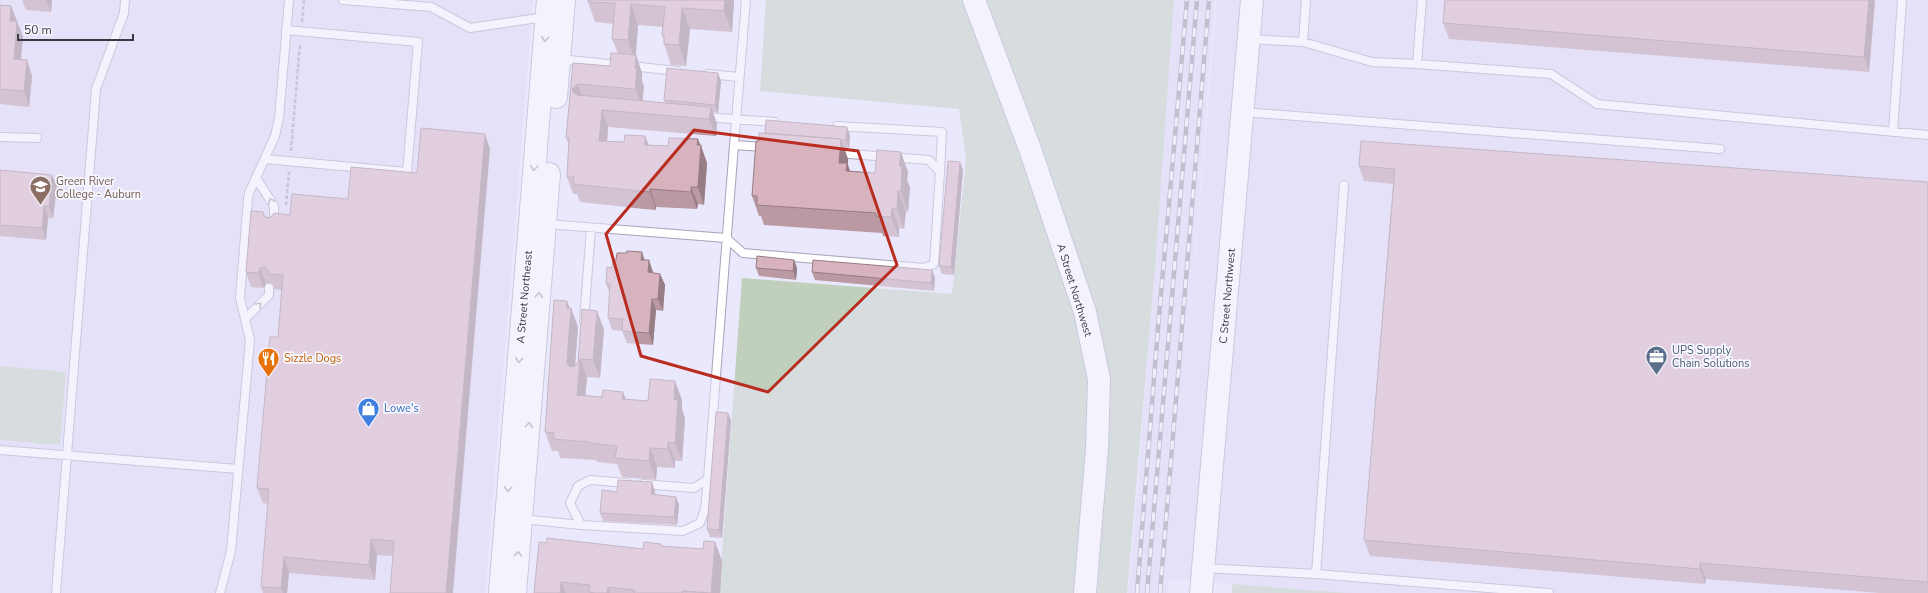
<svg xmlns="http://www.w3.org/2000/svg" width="1928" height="593" font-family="'Nunito Sans',sans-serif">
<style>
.built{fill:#dddaf6}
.green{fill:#c0d0bd}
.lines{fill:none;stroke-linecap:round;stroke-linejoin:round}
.lane-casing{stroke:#a5a3b6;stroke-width:10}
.secondary-casing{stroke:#a5a3b6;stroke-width:24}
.path{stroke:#a1a0af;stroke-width:2.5;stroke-dasharray:4 2;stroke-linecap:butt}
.lane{stroke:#fff;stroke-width:8}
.secondary{stroke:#fff;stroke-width:22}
.rail-casing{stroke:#91909e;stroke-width:4.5}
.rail{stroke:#f7f7ff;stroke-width:3;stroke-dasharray:9;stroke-linecap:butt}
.wall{fill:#ba99a3}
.shaded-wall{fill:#977d84}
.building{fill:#d8b2bd;stroke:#977d84}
.oneway{stroke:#9c9ca0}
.marked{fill:none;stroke:#b92c20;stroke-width:3;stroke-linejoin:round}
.labels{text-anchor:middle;stroke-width:3.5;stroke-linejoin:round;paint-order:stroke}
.education-label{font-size:11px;fill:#785e54;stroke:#f7f7ff;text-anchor:start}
.street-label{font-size:11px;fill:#393941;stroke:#f7f7ff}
.service-label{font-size:11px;fill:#4e5e75;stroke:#f7f7ff;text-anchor:start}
.food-label{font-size:11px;fill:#c56008;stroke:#f7f7ff;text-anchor:start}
.shop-label{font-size:11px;fill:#366cbe;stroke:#f7f7ff;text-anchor:start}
</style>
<rect width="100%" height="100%" fill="#eae8fc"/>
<path class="built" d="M 0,0 L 533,0 L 485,593 L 0,593 L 0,440 L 60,445 L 65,372 L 0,366 Z
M 1174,0 L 1215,0 L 1180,439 L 1217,0 L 1928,0 L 1928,593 L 1349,593 L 1169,579 L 1167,593 L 1128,593 L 1139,472 Z"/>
<path class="green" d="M 766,0 L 1174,0 L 1155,267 L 1127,593 L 719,593 L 742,278 L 952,294 L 966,159 L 959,109 L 760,91 Z
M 0,366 L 66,372 L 60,445 L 0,440 Z
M 1232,584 L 1348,593 L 1232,593 Z"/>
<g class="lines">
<defs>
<path id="lane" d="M 343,0 L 431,7 L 470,28 L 545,17
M 746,0 L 734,145 L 764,147
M 1249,39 L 1303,42 L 1372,62 L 1417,64 L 1422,0
M 1303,42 L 1306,0
M 559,59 L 619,65
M 1417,64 L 1551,74 L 1597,104 L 1928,135
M 631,66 L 677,71
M 708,74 L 739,77
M 1243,112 L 1720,149
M 705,117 L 775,122
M 837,126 L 942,132 L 940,172
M 1893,132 L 1902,0
M 0,137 L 37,138
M 265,159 L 407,172 L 418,42 L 286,30
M 256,178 L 274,206 L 274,223
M 547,224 L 726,238 L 743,253 L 924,268 L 934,264 L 940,172 L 929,160 L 836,153
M 245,319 L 269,295 L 269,288
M 584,321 L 591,228
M 0,450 L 238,469
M 627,483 L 590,480 L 578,486 L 570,503 L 581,525 L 683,531 L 700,523 L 705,509 L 708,479
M 643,484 L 694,488 L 708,479 L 734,145
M 522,519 L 581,525
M 1204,568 L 1316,574 L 1344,185
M 1316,574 L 1549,593
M 56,593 L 96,89 L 124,13 L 125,0
M 220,593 L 231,551 L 250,340 L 240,298 L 248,199 L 249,193 L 275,136 L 279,118 L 289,0"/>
<path id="secondary" d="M 974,0 L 1030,149 L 1085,312 L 1099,379 L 1097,449 L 1085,593
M 556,97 L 564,0
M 500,593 L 548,0
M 515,593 L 549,174
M 1201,593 L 1252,0"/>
</defs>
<use href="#lane" class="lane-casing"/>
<use href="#secondary" class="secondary-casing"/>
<path class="path" d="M 302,22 L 304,0
M 291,151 L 300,43
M 286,205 L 289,172"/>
<use href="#lane" class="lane"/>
<use href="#secondary" class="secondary"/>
<defs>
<path id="rail" d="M 1137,593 L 1158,328 L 1187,0
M 1147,593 L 1197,0
M 1160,593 L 1209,0"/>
</defs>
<use href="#rail" class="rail-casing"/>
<use href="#rail" class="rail"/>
</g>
<path class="wall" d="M 22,0 L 52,0 L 51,12 L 26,10 Z
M 734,0 L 732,32 L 690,29 L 686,66 L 671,65 L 664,44 L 664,40 L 662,35 L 663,27 L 638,25 L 636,55 L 642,73 L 642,81 L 644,86 L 642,101 L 665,103 L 664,100 L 718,73 L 721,81 L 718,113 L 713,112 L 717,124 L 716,136 L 608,127 L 607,141 L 624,142 L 645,136 L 649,145 L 668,146 L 701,145 L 707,163 L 704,205 L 698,204 L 697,209 L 656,207 L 656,210 L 644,209 L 580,202 L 577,194 L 573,194 L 567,177 L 569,144 L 566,138 L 573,63 L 610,66 L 618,53 L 612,39 L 614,24 L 595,22 L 588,2 Z
M 1445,0 L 1875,0 L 1869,72 L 1449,39 L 1443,23 Z
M 0,5 L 11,6 L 23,37 L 21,60 L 32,76 L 29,107 L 0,104 Z
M 850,135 L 849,148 L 844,148 L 848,159 L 848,165 L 850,171 L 875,173 L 908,172 L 907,180 L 910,187 L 908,212 L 906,211 L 904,229 L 899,228 L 899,237 L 883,236 L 882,233 L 764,225 L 761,216 L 759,216 L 752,196 L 759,141 Z
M 490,149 L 393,556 L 377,555 L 375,580 L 289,573 L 287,593 L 263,593 L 261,587 L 268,504 L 263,503 L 257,488 L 278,337 L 282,290 L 274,289 L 273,285 L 269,283 L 266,283 L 264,288 L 251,287 L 246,272 L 264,216 L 268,218 L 290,215 L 348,199 L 417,173 Z
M 1359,166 L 1928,182 L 1928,593 L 1880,593 L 1706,579 L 1705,584 L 1370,556 L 1364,540 L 1393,184 L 1364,181 Z
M 0,170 L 52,175 L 57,186 L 53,218 L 48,218 L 46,240 L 0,236 Z
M 963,170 L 954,275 L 942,274 L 939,266 Z
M 644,260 L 653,272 L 653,273 L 660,274 L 665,285 L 663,311 L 656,310 L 653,345 L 627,343 L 622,331 L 612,330 L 608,318 L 610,294 L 606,284 L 612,268 Z
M 794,260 L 797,268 L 796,280 L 759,276 L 756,268 Z
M 932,270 L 935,278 L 934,291 L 815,280 L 812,272 Z
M 570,308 L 571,308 L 578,327 L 575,366 L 578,362 L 582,309 L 604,329 L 600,378 L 587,377 L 585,395 L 648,401 L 682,400 L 682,409 L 685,419 L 682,461 L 675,461 L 675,468 L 657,467 L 656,480 L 622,477 L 617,464 L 597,462 L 596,460 L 560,458 L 558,451 L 552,451 L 545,432 Z
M 728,413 L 731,421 L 722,538 L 710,537 L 707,529 Z
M 655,491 L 655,495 L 676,497 L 679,505 L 677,525 L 603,521 L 600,513 L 617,492 Z
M 715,542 L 722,561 L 720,593 L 534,593 L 643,549 L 662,546 L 703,549 Z"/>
<path class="shaded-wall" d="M 46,0 L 52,0 L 51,12 Z
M 725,0 L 734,0 L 732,32 L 724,11 Z
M 1869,0 L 1875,0 L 1869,72 L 1864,57 Z
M 631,4 L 638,25 L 635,61 L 628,40 Z
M 11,6 L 17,21 L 10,21 Z
M 682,8 L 690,29 L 686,66 L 679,45 Z
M 17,21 L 23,37 L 19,74 L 14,59 Z
M 636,55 L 642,73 L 642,81 L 644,86 L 642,106 L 635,89 L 635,68 Z
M 27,60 L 32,76 L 29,107 L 24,91 Z
M 718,73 L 721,81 L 718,113 L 715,105 Z
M 578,84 L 584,102 L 573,92 L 572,89 Z
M 711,107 L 717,124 L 716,136 L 709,119 Z
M 602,110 L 608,127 L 606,159 L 599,141 Z
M 847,127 L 850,135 L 849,148 L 846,140 Z
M 485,134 L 490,149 L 453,593 L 446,593 Z
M 645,136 L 652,154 L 645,145 Z
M 698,139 L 707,163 L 704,205 L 698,187 Z
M 841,139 L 848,159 L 848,165 L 854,184 L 839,163 Z
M 901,152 L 908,172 L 907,180 L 910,187 L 908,212 L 901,191 L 899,166 Z
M 960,162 L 963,170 L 954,275 L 951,267 Z
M 52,175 L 57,186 L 53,218 L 49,206 Z
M 691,187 L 698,204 L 697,209 L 691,192 Z
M 650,189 L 656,207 L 656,210 L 650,192 Z
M 898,191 L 906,211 L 904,229 L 897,209 Z
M 44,206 L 48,218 L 46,240 L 42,228 Z
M 892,208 L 899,228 L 899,237 L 891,217 Z
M 642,252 L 646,264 L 641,260 Z
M 649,260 L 653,272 L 652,284 L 648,272 Z
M 794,260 L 797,268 L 796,280 L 793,271 Z
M 260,268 L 266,283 L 264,288 L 258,273 Z
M 932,270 L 935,278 L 934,291 L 931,283 Z
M 660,274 L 665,285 L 663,311 L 658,299 Z
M 652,299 L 656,310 L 653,345 L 649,333 Z
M 567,301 L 571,311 L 571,308 L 578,327 L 574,380 L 567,361 L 566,308 Z
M 597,311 L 604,329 L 600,378 L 593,360 Z
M 580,359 L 587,377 L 584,413 L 577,395 Z
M 675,381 L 682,400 L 682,409 L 685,419 L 682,461 L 675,443 L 674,400 Z
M 623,392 L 630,410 L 622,399 Z
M 728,413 L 731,421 L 722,538 L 719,530 Z
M 668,442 L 675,461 L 675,468 L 668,449 Z
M 650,448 L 657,467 L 656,480 L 649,461 Z
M 652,482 L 655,491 L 654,503 L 651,494 Z
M 676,497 L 679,505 L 677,525 L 674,517 Z
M 371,539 L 377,555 L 375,580 L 369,565 Z
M 715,542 L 722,561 L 720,593 L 711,593 Z
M 284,557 L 289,573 L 287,593 L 283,593 L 281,588 Z
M 1700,563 L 1706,579 L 1705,584 L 1700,569 Z
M 561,582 L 566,593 L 560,593 Z
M 608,587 L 610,593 L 607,593 Z"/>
<path class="building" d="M 588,0 L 725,0 L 724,11 L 682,8 L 679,45 L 664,44 L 664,35 L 662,35 L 665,7 L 631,4 L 628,40 L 612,39 L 615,3 L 588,2 Z
M 1445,0 L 1869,0 L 1864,57 L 1443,23 Z
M 0,5 L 11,6 L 10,21 L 17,21 L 14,59 L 27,60 L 24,91 L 0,89 Z
M 611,53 L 636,55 L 635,68 L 637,68 L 635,89 L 578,84 L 572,89 L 573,92 L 577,95 L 711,107 L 709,119 L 602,110 L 599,141 L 624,142 L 625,135 L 645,136 L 645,145 L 668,146 L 669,138 L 698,139 L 697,145 L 701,145 L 698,187 L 691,187 L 691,192 L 650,189 L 650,192 L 638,191 L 573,184 L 574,177 L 567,177 L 569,138 L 566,138 L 573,63 L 610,66 Z
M 667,68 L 718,73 L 715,105 L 664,100 Z
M 766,120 L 847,127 L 846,140 L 841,140 L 841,139 L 765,133 Z
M 421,128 L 485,134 L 446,593 L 390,593 L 394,541 L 371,539 L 369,565 L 284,557 L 281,588 L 261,587 L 269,489 L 257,488 L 270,337 L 278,337 L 283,275 L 269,274 L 268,270 L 264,267 L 260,268 L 258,273 L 246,272 L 251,211 L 263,212 L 264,216 L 268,218 L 271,217 L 274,213 L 290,215 L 292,194 L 348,199 L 351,167 L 417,173 Z
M 759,133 L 841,139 L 839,163 L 847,163 L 846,171 L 875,173 L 877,150 L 901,152 L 899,166 L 902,166 L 901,191 L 898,191 L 897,209 L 892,208 L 891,217 L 876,216 L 876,213 L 757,205 L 757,196 L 752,196 L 756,141 L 759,141 Z
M 1361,141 L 1928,182 L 1928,582 L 1700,563 L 1700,569 L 1364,540 L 1395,169 L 1359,166 Z
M 948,161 L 960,162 L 951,267 L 939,266 Z
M 0,170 L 52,175 L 49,206 L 44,206 L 42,228 L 0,225 Z
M 627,251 L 642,252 L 641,260 L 649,260 L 648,272 L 660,274 L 658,299 L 652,299 L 649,333 L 622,331 L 623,319 L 608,318 L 610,284 L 606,284 L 607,267 L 612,268 L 613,260 L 616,260 L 617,253 L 627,253 Z
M 757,256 L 794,260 L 793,271 L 756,268 Z
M 813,260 L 932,270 L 931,283 L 812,272 Z
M 554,300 L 567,301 L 566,308 L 571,308 L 567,361 L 567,364 L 571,367 L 575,366 L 578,362 L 582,309 L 597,311 L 593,360 L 580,359 L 577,395 L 602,397 L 603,390 L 623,392 L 622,399 L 648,401 L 650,379 L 675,381 L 674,400 L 678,400 L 675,443 L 668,442 L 668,449 L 650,448 L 649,461 L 615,458 L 617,446 L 590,443 L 590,442 L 553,439 L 554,433 L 545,432 Z
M 716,412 L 728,413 L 719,530 L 707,529 Z
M 618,480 L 652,482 L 651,494 L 676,497 L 674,517 L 600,513 L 602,490 L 617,492 Z
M 547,538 L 643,549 L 644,542 L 661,544 L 661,546 L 703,549 L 704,541 L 715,542 L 711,593 L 682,591 L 682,593 L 634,593 L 635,590 L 608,587 L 607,593 L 595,593 L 589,592 L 590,585 L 561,582 L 560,593 L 534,593 L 539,542 L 547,543 Z"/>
<defs><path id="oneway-chevron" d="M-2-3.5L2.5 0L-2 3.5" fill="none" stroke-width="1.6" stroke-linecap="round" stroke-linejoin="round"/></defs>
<g class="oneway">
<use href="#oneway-chevron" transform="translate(545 39) rotate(95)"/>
<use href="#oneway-chevron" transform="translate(534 168) rotate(95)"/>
<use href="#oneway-chevron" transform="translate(271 201) rotate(-116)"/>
<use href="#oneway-chevron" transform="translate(539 295) rotate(-85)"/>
<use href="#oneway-chevron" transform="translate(259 305) rotate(-45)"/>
<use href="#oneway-chevron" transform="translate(519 360) rotate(95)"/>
<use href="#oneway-chevron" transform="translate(529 425) rotate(-85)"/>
<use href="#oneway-chevron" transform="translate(508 489) rotate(95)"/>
<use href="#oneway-chevron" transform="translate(518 554) rotate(-85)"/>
</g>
<path d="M0 0H1928V593H0ZM 694,130 L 858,151 L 897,265 L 768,392 L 641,356 L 606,234 Z" fill="#eae8fc" fill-opacity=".55" fill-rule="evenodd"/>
<path class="marked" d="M 694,130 L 858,151 L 897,265 L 768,392 L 641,356 L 606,234 Z"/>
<defs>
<symbol id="university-pin" viewBox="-11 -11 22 30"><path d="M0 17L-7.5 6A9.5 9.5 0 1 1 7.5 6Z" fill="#8d6e63" stroke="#f7f7ff"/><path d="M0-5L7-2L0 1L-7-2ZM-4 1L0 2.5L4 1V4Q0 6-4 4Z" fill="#fff"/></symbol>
<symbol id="office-pin" viewBox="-11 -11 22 30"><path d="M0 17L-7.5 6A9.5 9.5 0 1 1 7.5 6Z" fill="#5c6f8a" stroke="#f7f7ff"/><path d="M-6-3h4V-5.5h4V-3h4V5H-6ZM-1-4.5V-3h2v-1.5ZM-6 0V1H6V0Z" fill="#fff"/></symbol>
<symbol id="restaurant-pin" viewBox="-11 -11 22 30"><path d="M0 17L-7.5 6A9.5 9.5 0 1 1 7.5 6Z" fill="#e8710a" stroke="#f7f7ff"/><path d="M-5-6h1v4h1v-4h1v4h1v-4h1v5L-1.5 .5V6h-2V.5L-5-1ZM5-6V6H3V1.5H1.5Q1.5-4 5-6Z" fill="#fff"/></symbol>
<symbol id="shop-pin" viewBox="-11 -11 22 30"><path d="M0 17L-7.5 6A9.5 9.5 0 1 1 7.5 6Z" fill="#3f7fe0" stroke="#f7f7ff"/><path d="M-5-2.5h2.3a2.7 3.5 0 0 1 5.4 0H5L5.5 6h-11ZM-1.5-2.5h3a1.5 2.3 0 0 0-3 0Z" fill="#fff"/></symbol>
</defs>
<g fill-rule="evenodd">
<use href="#university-pin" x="28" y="174" width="25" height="34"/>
<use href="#office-pin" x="1644" y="344" width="25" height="34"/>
<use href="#restaurant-pin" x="256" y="346" width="25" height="34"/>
<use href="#shop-pin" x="356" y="396" width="25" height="34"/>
</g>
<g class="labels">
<g class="education-label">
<text x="56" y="185">Green River<tspan x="56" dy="13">College - Auburn</tspan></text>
</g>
<g class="street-label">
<text transform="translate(1075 290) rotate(73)" y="4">A Street Northwest</text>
<text transform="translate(1227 296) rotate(-85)" y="4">C Street Northwest</text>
<text transform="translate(524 297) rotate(-85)" y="4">A Street Northeast</text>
</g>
<g class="service-label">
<text x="1672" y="354">UPS Supply<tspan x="1672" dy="13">Chain Solutions</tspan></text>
</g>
<g class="food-label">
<text x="284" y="362">Sizzle Dogs</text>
</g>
<g class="shop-label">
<text x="384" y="412">Lowe's</text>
</g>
</g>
<path d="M18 34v6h115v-6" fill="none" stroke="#393941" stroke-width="2"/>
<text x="24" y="34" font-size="12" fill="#393941" stroke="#f7f7ff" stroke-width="3" paint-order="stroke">50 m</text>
</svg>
